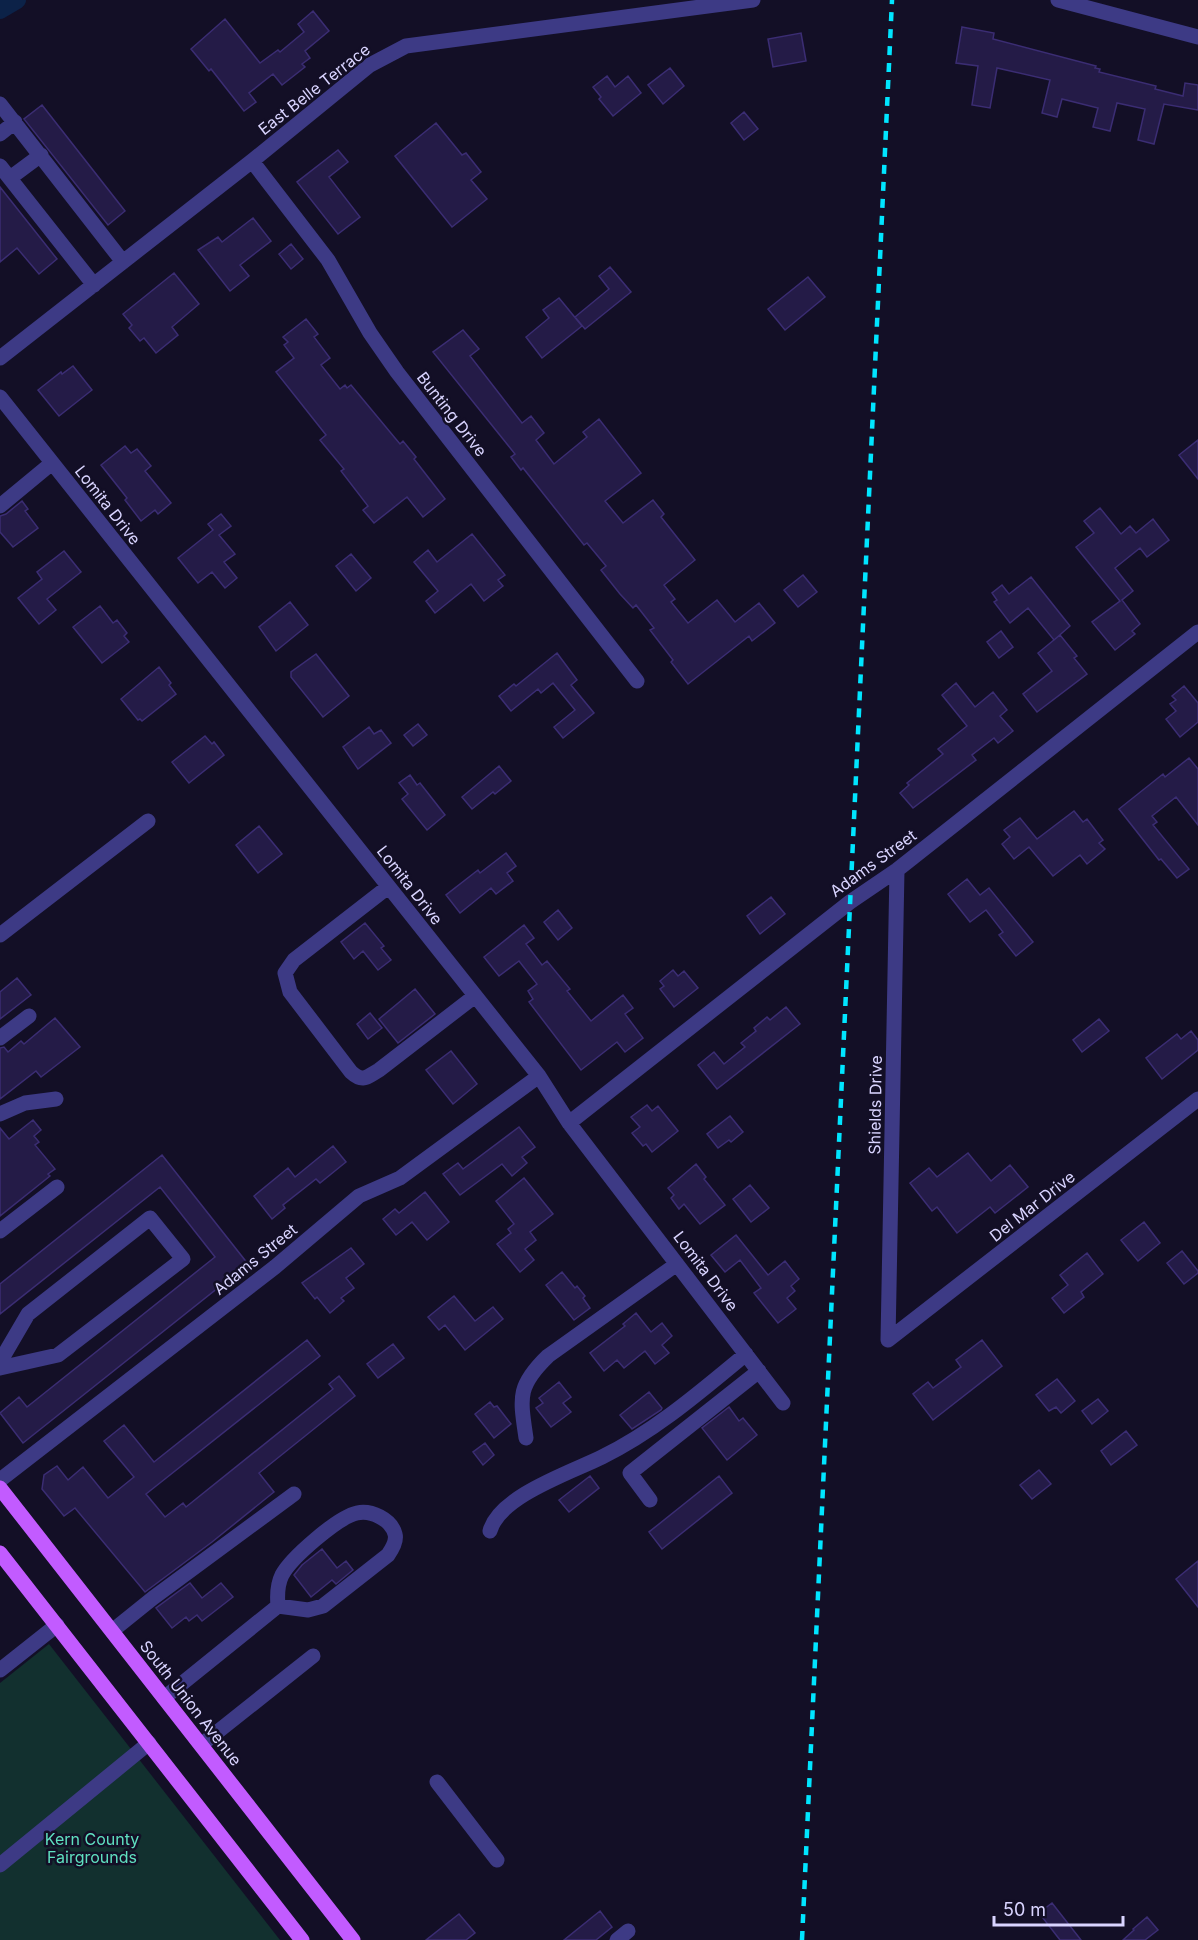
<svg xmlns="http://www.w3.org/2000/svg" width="1198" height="1940" font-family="Inter,sans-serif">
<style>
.green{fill:#12302f}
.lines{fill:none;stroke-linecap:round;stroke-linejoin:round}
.canal{stroke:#0c2248;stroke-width:18}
.building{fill:#241b47;stroke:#3b2d73;stroke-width:1.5}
.minor{stroke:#3d3a85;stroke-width:15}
.major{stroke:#c25bff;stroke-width:15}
.rail{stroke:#00e5ff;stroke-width:4.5;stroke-dasharray:9 8;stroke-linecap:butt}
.labels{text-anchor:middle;stroke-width:5;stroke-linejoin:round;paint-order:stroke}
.street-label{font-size:16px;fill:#d9d4ff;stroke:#130f26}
.park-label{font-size:16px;fill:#5fe0c0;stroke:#130f26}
</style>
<rect width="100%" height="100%" fill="#130f26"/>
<path class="green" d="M 49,1644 L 280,1940 L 0,1940 L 0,1683 Z"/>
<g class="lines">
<path class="canal" d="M 0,10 L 17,0"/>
</g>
<path class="building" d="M 313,11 L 329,31 L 305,51 L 310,58 L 302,64 L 305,67 L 282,85 L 273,74 L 249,93 L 256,102 L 244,111 L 211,69 L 209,71 L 191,49 L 225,19 L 260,63 L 278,50 L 280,52 L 304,32 L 298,24 Z
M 962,27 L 994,33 L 993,39 L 1096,66 L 1095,68 L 1100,69 L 1099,72 L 1156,86 L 1155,89 L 1183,96 L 1185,83 L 1198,85 L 1198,110 L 1164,104 L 1154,144 L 1138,140 L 1145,109 L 1117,103 L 1110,131 L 1093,127 L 1098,108 L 1062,99 L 1057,117 L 1042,113 L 1050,80 L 997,68 L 990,108 L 972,105 L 978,66 L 956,63 Z
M 801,33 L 806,61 L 773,67 L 768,39 Z
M 670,68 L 684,86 L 663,104 L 648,85 Z
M 607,76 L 615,87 L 628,76 L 641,93 L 613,116 L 599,99 L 601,97 L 593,87 Z
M 42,105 L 125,211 L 108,225 L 24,119 Z
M 744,112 L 758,129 L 744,140 L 731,123 Z
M 436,123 L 462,155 L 466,153 L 481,172 L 471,180 L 487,199 L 452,227 L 395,156 Z
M 338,150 L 348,162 L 329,177 L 360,217 L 338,234 L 297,182 Z
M 0,187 L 57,259 L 39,274 L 17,248 L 0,262 Z
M 253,218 L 271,241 L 240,265 L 249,276 L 230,291 L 198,250 L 218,237 L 222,242 Z
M 291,244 L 303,259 L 291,269 L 279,254 Z
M 610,267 L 631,292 L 585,329 L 575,317 L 609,289 L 599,276 Z
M 174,273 L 199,304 L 172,327 L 178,335 L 156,353 L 144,338 L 140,341 L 129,328 L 132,325 L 123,314 Z
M 808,277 L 825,297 L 785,330 L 768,309 Z
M 559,298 L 582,326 L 542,358 L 526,337 L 549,318 L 543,310 Z
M 306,319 L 318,334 L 314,337 L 330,358 L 321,365 L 340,389 L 345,385 L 347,388 L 351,385 L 395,438 L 400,444 L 403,441 L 416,457 L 414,459 L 445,499 L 423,517 L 407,497 L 374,523 L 363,510 L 368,506 L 341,471 L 344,469 L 320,440 L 326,435 L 276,372 L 294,358 L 284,345 L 288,342 L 283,337 Z
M 463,330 L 479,349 L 470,356 L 522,423 L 531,416 L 544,433 L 536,440 L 554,464 L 587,437 L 583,432 L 599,419 L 641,473 L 605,501 L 623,523 L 653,500 L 664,514 L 661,517 L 695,560 L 664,585 L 675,599 L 671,602 L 688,623 L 717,600 L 735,622 L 759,603 L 775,623 L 752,641 L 749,636 L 688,684 L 671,662 L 673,660 L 650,630 L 654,628 L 636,605 L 633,608 L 620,594 L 601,570 L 606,566 L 587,543 L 584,545 L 523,468 L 521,470 L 511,457 L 515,454 L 433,352 Z
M 73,366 L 92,390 L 59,416 L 38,390 L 61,372 L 62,374 Z
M 1198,440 L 1198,479 L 1179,455 Z
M 125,446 L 131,453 L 137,449 L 151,466 L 145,471 L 171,503 L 158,514 L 155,510 L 141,521 L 125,500 L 127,498 L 101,465 Z
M 22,501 L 28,509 L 25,511 L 38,528 L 13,547 L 0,532 L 0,516 L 6,514 Z
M 1100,508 L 1121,534 L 1130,526 L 1136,533 L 1153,519 L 1169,540 L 1147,557 L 1140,548 L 1115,568 L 1133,591 L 1122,600 L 1140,624 L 1132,631 L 1135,634 L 1115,650 L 1092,622 L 1120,601 L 1076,547 L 1094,533 L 1084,521 Z
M 221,514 L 231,526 L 219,535 L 235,554 L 224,562 L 237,578 L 225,588 L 212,572 L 198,583 L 178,558 L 213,530 L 208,524 Z
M 472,534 L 505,575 L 498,580 L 503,586 L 484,601 L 471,584 L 435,613 L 426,601 L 438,591 L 414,562 L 428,550 L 437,562 Z
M 64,551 L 81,572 L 47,599 L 56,610 L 39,624 L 18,598 L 42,579 L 37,572 Z
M 351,554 L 371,578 L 356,591 L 336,566 Z
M 803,575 L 817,592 L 798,607 L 784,590 Z
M 1031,577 L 1070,626 L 1054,640 L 1028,608 L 1010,623 L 994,602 L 997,600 L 992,593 L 1002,585 L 1009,594 Z
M 290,602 L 308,625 L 276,651 L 259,627 Z
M 100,606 L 113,623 L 117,620 L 127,633 L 124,636 L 129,642 L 102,663 L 73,627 Z
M 1001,631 L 1013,647 L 999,658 L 987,642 Z
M 1060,635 L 1077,656 L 1074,658 L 1087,674 L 1037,712 L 1023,694 L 1052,671 L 1038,653 Z
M 557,653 L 577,680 L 571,685 L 594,713 L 563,738 L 554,727 L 575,710 L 553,683 L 541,693 L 538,689 L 511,711 L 499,696 L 514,684 L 516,686 Z
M 316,654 L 349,696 L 323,717 L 291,677 L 291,672 Z
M 159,667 L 171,683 L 169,685 L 176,694 L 142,721 L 140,719 L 138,720 L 121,699 Z
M 956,683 L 975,707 L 993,692 L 1007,710 L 1000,716 L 1013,731 L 998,743 L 994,738 L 972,755 L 976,760 L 913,808 L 900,793 L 909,785 L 907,783 L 943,754 L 938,749 L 967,726 L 942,695 Z
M 1184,686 L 1198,703 L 1198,722 L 1180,737 L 1166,719 L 1176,711 L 1170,704 L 1176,700 L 1172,696 Z
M 418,724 L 427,735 L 413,746 L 404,735 Z
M 369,727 L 374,734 L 381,730 L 391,743 L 358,769 L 343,747 Z
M 205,736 L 212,744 L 214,742 L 224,755 L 189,783 L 172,762 Z
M 1189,758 L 1198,769 L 1198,825 L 1176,797 L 1152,816 L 1157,822 L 1153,825 L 1189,869 L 1177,878 L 1161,859 L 1159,860 L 1119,809 L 1163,774 L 1165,777 Z
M 499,766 L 511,781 L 495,794 L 493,792 L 472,809 L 462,797 Z
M 410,775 L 417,785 L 420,783 L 445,815 L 427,830 L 402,799 L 408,794 L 399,783 Z
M 1074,811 L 1083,822 L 1087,819 L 1103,840 L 1099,843 L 1105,849 L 1087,864 L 1080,855 L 1053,876 L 1029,847 L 1014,859 L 1002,844 L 1010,837 L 1004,830 L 1020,818 L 1037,839 Z
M 259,826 L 282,854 L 258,873 L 236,845 Z
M 506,853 L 516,866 L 507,873 L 513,881 L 496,894 L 491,888 L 460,913 L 446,895 L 478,870 L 480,873 Z
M 967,879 L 980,895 L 989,888 L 1033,942 L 1016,956 L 999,935 L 1003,932 L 986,910 L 970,922 L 948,894 Z
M 771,897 L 785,914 L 760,934 L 747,916 Z
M 558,910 L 572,928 L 558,940 L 544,922 Z
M 365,923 L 384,946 L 381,948 L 391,960 L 378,970 L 363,951 L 354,959 L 341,942 Z
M 524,925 L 534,938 L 526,944 L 542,965 L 547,961 L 570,989 L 567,991 L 591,1021 L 623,995 L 633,1008 L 625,1014 L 643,1038 L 625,1052 L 617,1042 L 581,1070 L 529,1002 L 533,999 L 528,991 L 537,984 L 519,961 L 499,976 L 484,957 Z
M 673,970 L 678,976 L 684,971 L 698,988 L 674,1007 L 660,989 L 664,986 L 660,981 Z
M 17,978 L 31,995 L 0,1019 L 0,992 Z
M 415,989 L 435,1014 L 398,1043 L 379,1019 Z
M 786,1007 L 800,1024 L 717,1089 L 698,1065 L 714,1052 L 724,1064 L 745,1047 L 741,1043 L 756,1031 L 754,1028 L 767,1017 L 770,1020 Z
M 370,1013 L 382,1028 L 368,1039 L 357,1024 Z
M 55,1018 L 80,1047 L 41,1077 L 36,1071 L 0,1099 L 0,1048 L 4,1047 L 8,1052 L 21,1041 L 24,1044 Z
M 1099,1019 L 1109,1031 L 1082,1052 L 1073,1040 Z
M 1191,1031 L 1198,1040 L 1198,1050 L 1162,1079 L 1146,1058 L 1177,1034 L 1181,1039 Z
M 451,1051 L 477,1084 L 453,1104 L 426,1070 Z
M 647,1105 L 652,1111 L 658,1106 L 678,1131 L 652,1152 L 646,1144 L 643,1146 L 632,1133 L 640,1127 L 631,1117 Z
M 730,1116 L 743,1132 L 731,1142 L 729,1140 L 718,1148 L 707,1134 Z
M 33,1120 L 41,1130 L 34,1136 L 39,1142 L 35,1145 L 55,1169 L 48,1174 L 50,1176 L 0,1216 L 0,1128 L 9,1139 Z
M 519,1127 L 535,1147 L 522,1157 L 527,1163 L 512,1176 L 502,1164 L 460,1195 L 443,1174 L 458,1163 L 463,1169 Z
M 333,1146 L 346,1162 L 320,1183 L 316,1179 L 283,1205 L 285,1208 L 272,1219 L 254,1196 L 288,1168 L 295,1177 Z
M 968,1153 L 991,1181 L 1010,1165 L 1028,1187 L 995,1213 L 990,1207 L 957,1233 L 937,1207 L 932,1211 L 910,1183 L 929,1168 L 937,1177 Z
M 162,1155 L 248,1264 L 23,1443 L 0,1413 L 19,1397 L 27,1407 L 215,1257 L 160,1187 L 0,1314 L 0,1284 Z
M 696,1164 L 706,1177 L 704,1179 L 725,1205 L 700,1224 L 684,1204 L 679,1209 L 671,1198 L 674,1195 L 668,1188 Z
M 524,1178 L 553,1214 L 530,1232 L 536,1240 L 525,1249 L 534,1260 L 520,1272 L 497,1244 L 511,1233 L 508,1229 L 514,1224 L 496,1201 Z
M 750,1185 L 769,1208 L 751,1222 L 733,1199 Z
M 425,1192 L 449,1222 L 427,1240 L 412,1222 L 396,1235 L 383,1219 L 395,1209 L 399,1213 Z
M 1144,1222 L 1160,1243 L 1138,1261 L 1121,1240 Z
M 736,1235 L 768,1275 L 785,1261 L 799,1279 L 791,1286 L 795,1291 L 787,1298 L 796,1309 L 778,1323 L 754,1293 L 761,1288 L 740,1260 L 725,1272 L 711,1255 Z
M 351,1248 L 364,1264 L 346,1278 L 354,1288 L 341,1298 L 344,1301 L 330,1313 L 317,1297 L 315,1299 L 302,1283 Z
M 1182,1251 L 1198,1271 L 1198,1273 L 1184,1284 L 1167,1263 Z
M 1087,1253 L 1103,1274 L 1081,1292 L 1084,1297 L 1064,1313 L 1052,1298 L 1068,1285 L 1060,1275 Z
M 562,1272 L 575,1288 L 577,1286 L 585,1296 L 583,1298 L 590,1308 L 574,1320 L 546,1285 Z
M 454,1296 L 475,1321 L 493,1307 L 503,1319 L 465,1350 L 445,1325 L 439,1330 L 428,1317 Z
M 636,1313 L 651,1332 L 662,1323 L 672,1336 L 662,1345 L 669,1353 L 655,1364 L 645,1351 L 624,1368 L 617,1360 L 604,1371 L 590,1353 L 625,1326 L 623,1324 Z
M 307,1340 L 320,1356 L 146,1494 L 165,1517 L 183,1503 L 186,1507 L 333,1389 L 329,1384 L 339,1376 L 355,1396 L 259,1473 L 274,1492 L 212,1542 L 145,1592 L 75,1508 L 64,1516 L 42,1489 L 44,1475 L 57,1466 L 68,1480 L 83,1467 L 108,1498 L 134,1477 L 104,1441 L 124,1425 L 154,1462 Z
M 982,1340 L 1002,1366 L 933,1420 L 913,1394 L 928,1382 L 933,1388 L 961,1367 L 956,1360 Z
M 393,1344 L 404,1358 L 378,1378 L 367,1364 Z
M 1057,1379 L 1075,1401 L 1061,1413 L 1056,1407 L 1049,1411 L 1036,1395 Z
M 559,1382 L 571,1397 L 563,1403 L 571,1412 L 551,1427 L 536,1408 L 543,1403 L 539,1398 Z
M 649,1392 L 662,1408 L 661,1410 L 632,1429 L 620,1415 Z
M 1098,1399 L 1108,1411 L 1092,1424 L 1082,1411 Z
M 490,1402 L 494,1407 L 497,1406 L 511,1424 L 494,1438 L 475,1414 Z
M 729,1407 L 739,1421 L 743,1418 L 757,1435 L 727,1460 L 702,1428 Z
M 1126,1431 L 1137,1445 L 1111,1465 L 1101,1451 Z
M 485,1443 L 494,1455 L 483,1465 L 473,1452 Z
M 1039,1470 L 1051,1484 L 1032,1499 L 1020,1485 Z
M 590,1476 L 599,1488 L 569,1512 L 559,1500 Z
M 719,1476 L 732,1493 L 662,1549 L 649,1532 Z
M 322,1549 L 337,1568 L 346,1561 L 353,1570 L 336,1584 L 332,1580 L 311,1597 L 294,1575 L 302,1565 Z
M 1198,1561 L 1198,1607 L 1176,1579 Z
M 190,1583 L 202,1598 L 221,1583 L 233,1597 L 202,1621 L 197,1615 L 189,1621 L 186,1617 L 172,1628 L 156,1608 Z
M 1052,1903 L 1081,1940 L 1060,1940 L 1039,1913 Z
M 600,1911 L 612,1927 L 596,1940 L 564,1940 Z
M 459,1914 L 475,1933 L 466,1940 L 426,1940 Z
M 1147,1917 L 1158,1930 L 1145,1940 L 1123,1940 L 1134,1930 L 1133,1929 Z"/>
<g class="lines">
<path class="minor" d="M 1058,0 L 1198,37
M 0,104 L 123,262
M 0,134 L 15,122
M 252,161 L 328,260 L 370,333 L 397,372 L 637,681
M 0,166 L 94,285
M 10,178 L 41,155
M 0,358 L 252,161 L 370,65 L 406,46 L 753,0
M 0,397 L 539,1076 L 569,1123 L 783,1403
M 0,506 L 52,463
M 388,887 L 294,960 L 285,973 L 290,992 L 351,1072 C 363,1083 367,1077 379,1070 L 475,996
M 0,935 L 148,821
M 0,1038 L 29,1016
M 0,1114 L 25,1103 L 56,1099
M 569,1123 L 850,902 L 897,870 L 1198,632
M 0,1231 L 57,1187
M 888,1340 L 897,870
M 888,1340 L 1198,1099
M 0,1362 L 28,1314 L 150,1218 L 183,1259 L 58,1355 L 0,1368
M 526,1438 C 520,1397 517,1386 548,1356 L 677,1264
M 0,1480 L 275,1267 L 359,1196 L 400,1178 L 539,1076
M 650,1500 L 630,1473 L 759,1371
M 490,1531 C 499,1496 572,1472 602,1457 C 655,1431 700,1392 746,1354
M 112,1631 L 153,1598 L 294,1494
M 0,1670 L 57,1625
M 164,1698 L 278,1606 L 308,1610 L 323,1606 L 388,1555 C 392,1549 397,1541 395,1534 C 391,1519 371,1510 357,1513 C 338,1517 291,1558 282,1575 C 277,1585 277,1595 278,1606
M 201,1745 L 313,1656
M 437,1782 L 497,1860
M 0,1865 L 149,1743
M 617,1940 L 628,1931"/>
<path class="major" d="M 0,1488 L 353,1940
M 0,1553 L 302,1940"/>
<path class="rail" d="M 802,1940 L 892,0"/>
</g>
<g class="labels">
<g class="street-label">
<text transform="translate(314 89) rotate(-38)" y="6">East Belle Terrace</text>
<text transform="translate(452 414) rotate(52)" y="6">Bunting Drive</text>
<text transform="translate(108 505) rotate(52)" y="6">Lomita Drive</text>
<text transform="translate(873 863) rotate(-36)" y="6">Adams Street</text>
<text transform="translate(410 885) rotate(52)" y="6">Lomita Drive</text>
<text transform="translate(875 1105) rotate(-89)" y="6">Shields Drive</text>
<text transform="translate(1032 1206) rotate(-38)" y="6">Del Mar Drive</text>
<text transform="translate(255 1259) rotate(-39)" y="6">Adams Street</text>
<text transform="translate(706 1271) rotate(53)" y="6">Lomita Drive</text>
<text transform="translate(191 1703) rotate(52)" y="6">South Union Avenue</text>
</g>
<g class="park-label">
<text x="92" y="1845">Kern County<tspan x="92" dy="18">Fairgrounds</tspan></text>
</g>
</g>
<path d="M994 1916v9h129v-9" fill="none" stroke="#d9d4ff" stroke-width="3"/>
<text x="1003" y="1916" font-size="18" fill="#d9d4ff" stroke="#130f26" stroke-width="4.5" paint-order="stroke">50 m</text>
</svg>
